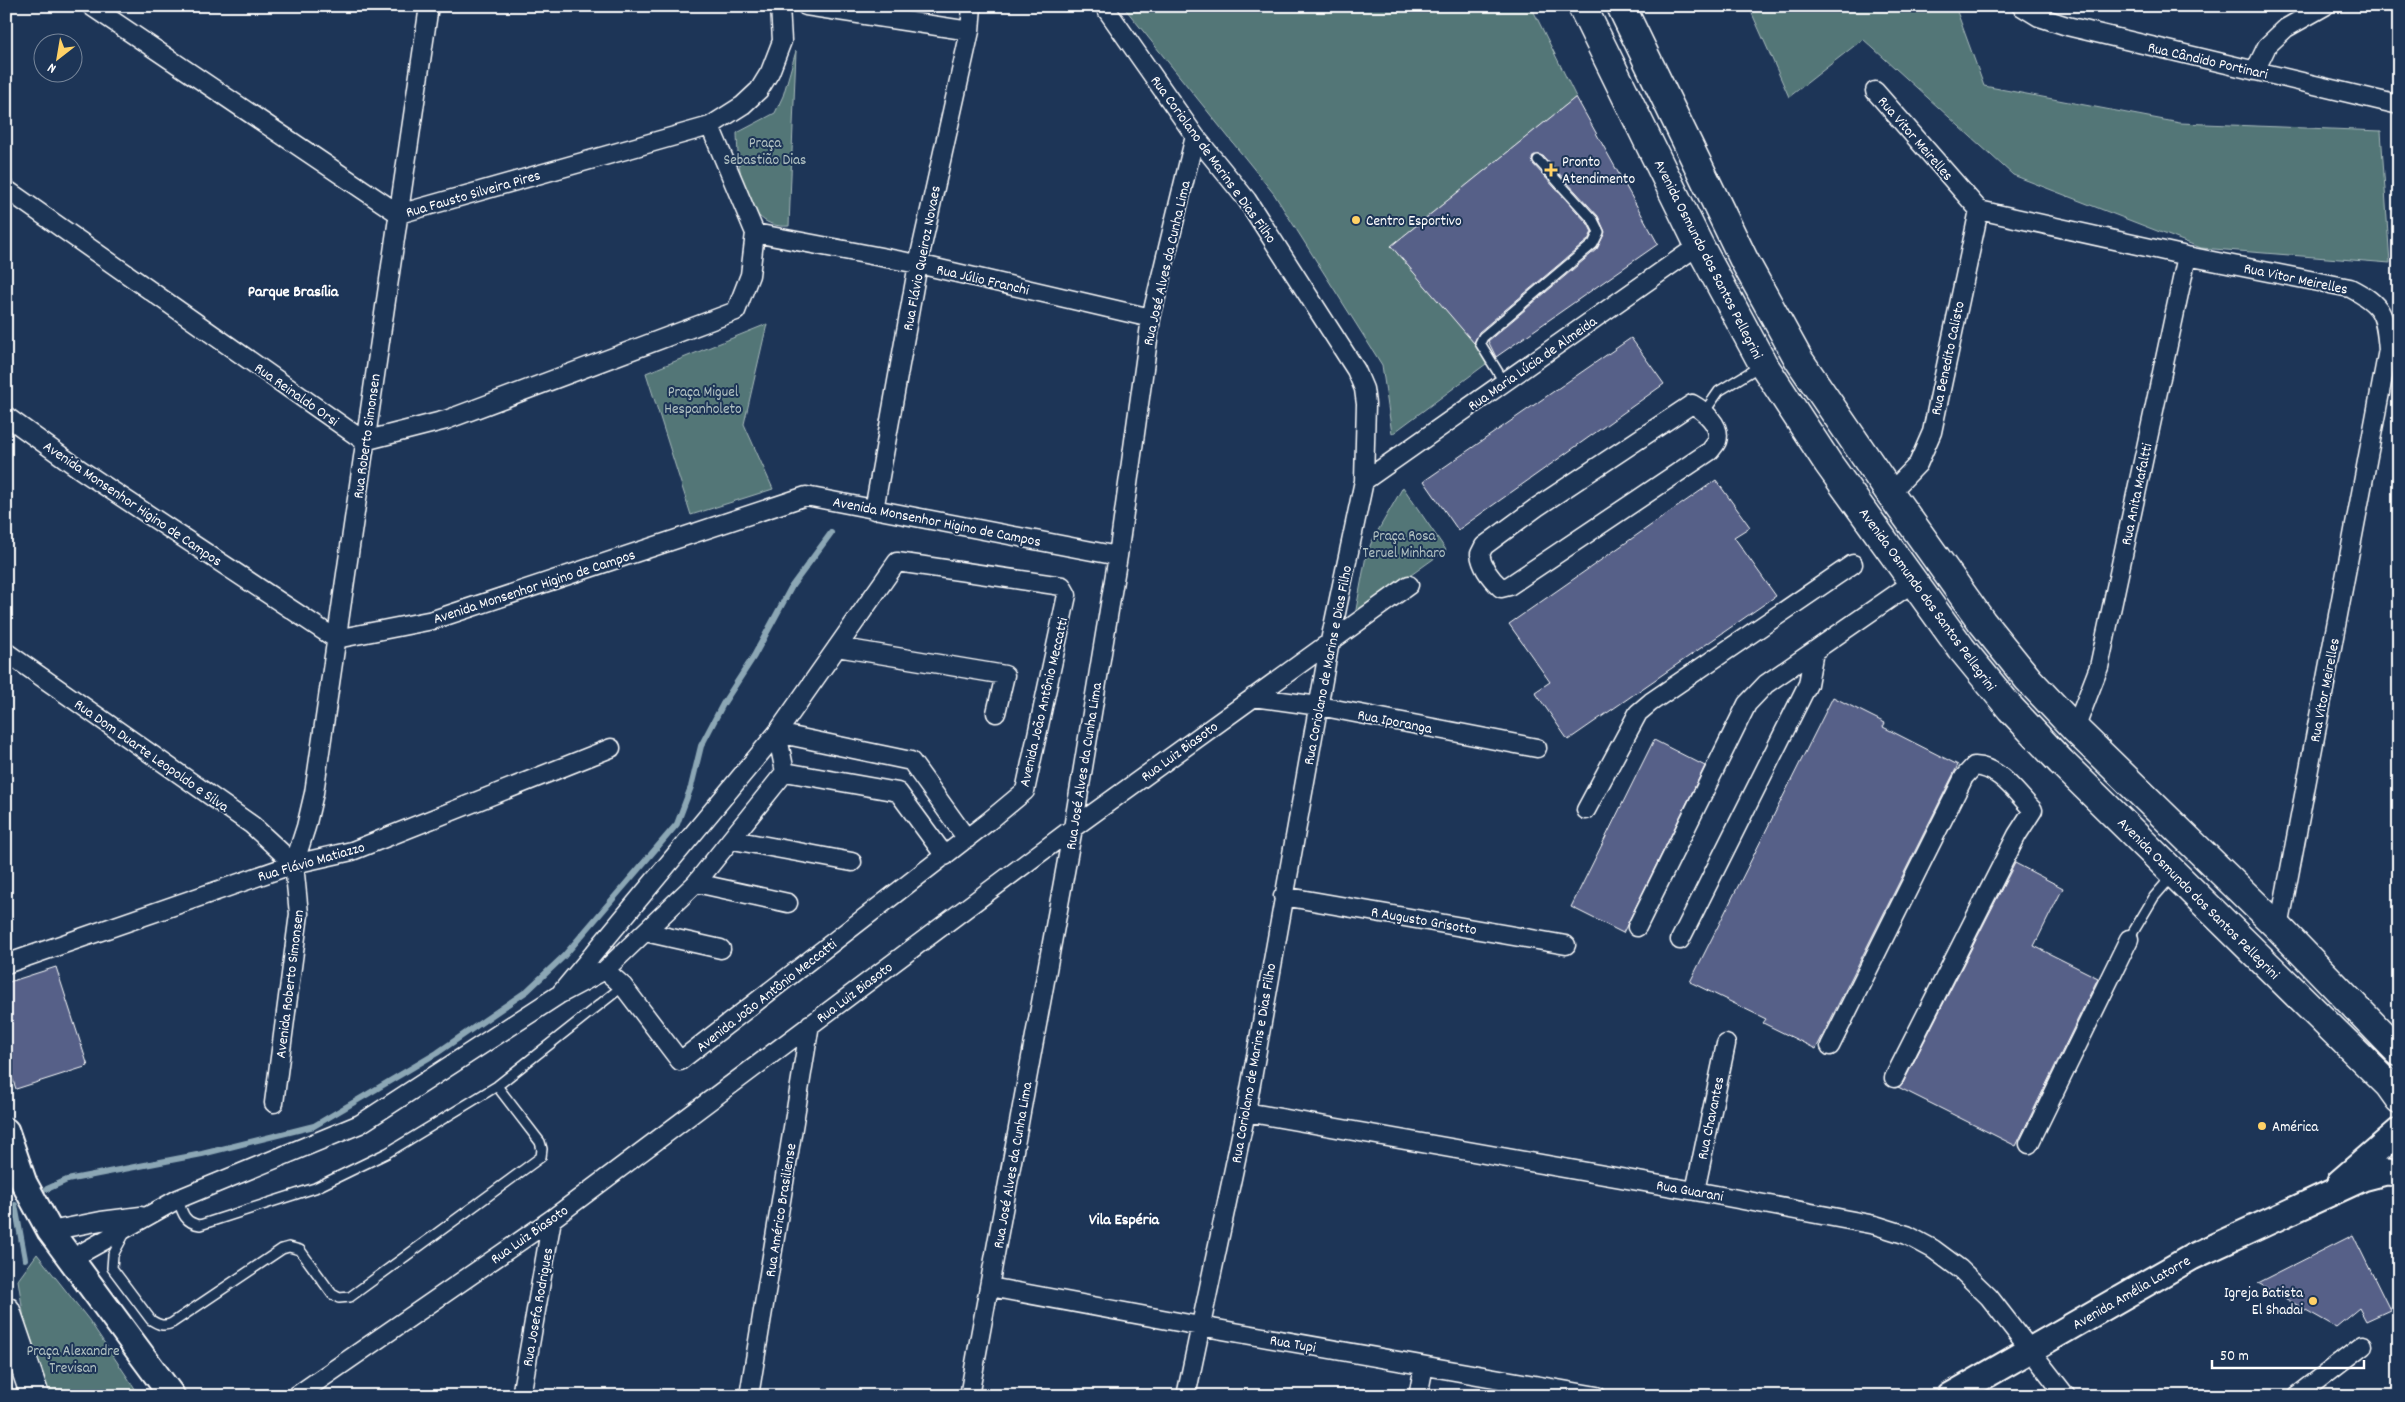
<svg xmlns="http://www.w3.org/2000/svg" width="2405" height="1402" font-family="Dekko,sans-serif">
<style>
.green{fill:#527677;stroke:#a8babb}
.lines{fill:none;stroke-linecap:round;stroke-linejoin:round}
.stream{stroke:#8ca7b5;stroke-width:6}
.building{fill:#576188;stroke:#fff}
.service-casing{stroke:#fff;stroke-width:12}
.minor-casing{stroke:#fff;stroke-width:21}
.secondary-casing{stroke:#fff;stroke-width:29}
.primary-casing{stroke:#fff;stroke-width:31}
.trunk-casing{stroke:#fff;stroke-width:31}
.service{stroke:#1d3557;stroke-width:9}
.minor{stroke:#1d3557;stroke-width:18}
.secondary{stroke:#1d3557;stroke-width:25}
.primary{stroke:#1d3557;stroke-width:28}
.trunk{stroke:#1d3557;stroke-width:28}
.poi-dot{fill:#ffd166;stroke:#1d3557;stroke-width:2}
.labels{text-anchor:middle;stroke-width:4;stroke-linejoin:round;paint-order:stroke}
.street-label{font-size:15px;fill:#fff;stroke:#1d3557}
.park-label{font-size:15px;fill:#b1c1c2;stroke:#1d3557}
.poi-label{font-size:15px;fill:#fff;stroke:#1d3557;text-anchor:start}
.neighbourhood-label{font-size:16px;font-weight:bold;fill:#fff;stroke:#1d3557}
</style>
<rect width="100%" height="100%" fill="#1d3557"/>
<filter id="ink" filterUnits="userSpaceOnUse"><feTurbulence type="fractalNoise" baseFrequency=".02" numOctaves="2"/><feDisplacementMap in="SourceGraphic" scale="10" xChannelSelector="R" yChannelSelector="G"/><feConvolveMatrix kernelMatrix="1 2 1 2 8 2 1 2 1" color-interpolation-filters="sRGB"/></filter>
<g filter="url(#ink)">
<path class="green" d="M 1123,6 L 1531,6 L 1576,97 L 1391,246 L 1490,361 L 1392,434 L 1382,365 L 1274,194 Z
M 1721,6 L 1955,6 L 1984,86 L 2180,123 L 2381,131 L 2390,263 L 2201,248 L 2013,175 L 1863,39 L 1789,97 L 1750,9 Z
M 796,51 L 789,226 C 742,230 738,167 737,133 L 775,113 L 783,96 Z
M 767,324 L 744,424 L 773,489 L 691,515 L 646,373 Z
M 1403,487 L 1446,550 L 1355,615 L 1366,556 L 1372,541 Z
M 37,1254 L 89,1320 L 140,1396 L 48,1396 L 24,1319 L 18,1280 Z"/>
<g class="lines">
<path class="stream" d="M 47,1189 L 67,1180 L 202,1154 L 314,1126 L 437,1053 L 527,991 L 564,956 L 677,824 L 691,787 L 701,746 L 723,704 L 754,656 L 792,586 L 831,533
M 15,1205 L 25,1259"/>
</g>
<path class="building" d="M 1576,97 L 1658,244 L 1496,357 L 1488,341 L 1597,249 L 1605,232 L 1598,216 L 1543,156 L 1534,155 L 1532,159 L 1533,164 L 1588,224 L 1592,232 L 1588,240 L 1479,332 L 1474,343 L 1391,246 Z
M 1631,338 L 1664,384 L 1458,530 L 1424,481 Z
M 1716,480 L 1750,527 L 1734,537 L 1776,596 L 1568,740 L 1535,692 L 1550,682 L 1509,624 Z
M 1833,697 L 1885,723 L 1883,727 L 1958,765 L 1816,1049 L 1763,1023 L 1766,1019 L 1690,982 Z
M 1654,740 L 1705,766 L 1623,933 L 1571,907 Z
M 2015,863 L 2063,888 L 2034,946 L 2098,978 L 2016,1146 L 1898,1087 L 1903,1083 Z
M 56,967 L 88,1066 L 16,1089 L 6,1060 L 6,983 Z
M 2353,1235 L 2390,1310 L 2366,1321 L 2359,1308 L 2336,1327 L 2258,1283 Z"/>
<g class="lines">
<defs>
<path id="service" d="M 1504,382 L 1480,343 L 1483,337 L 1593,244 L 1599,232 L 1593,220 L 1538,160
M 1705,411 L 1719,391 L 1760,366
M 2129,939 L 2154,897 L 2173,875
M 178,1199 C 182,1212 184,1223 200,1225 L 315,1188 L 387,1153 L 497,1086 L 623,986
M 126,1231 L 113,1255 L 112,1268 L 151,1320 C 159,1325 164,1327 172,1323 L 282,1249 L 289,1247 L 300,1250 L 332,1294 L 339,1298 L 350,1297 L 541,1157 L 542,1149 L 540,1142 L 497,1086"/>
<path id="minor" d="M 91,6 L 399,214 L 710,126 L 743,105 L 759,90 L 770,72 L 782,41 L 780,6
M 806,6 L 970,31
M 1104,6 L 1195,136 L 1247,200 L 1356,370 L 1364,389 L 1366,404 L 1364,481 L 1330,641 L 1246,1112 L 1186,1396
M 2021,6 L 2039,17 L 2067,26 L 2399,105
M 2255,71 L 2267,46 L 2286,28 L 2325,6
M 1875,91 L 1979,210 L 2187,256 L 2350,288 C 2383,305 2385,314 2388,350 L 2279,928
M 6,189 L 364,441 L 446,420 L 736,311 L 750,275 L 755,233 L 710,126
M 755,233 L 918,264 L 1151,318
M 1692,404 C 1703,410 1722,425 1717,441 C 1716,444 1712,448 1710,451 L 1509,586 L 1501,588 C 1491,579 1482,568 1480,554 L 1484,546 L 1537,507 Z
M 6,416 L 81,470 L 336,639 L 433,620 L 806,496 L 1118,556
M 1364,481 L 1699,245
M 1890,493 L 1918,464 L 1932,432 L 1979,210
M 874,510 L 918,264 L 970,31 L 972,6
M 837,647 L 1005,675 L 996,713
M 1814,651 L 1915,581
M 6,652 L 252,825 L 294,864
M 1253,697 L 1319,706 L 1537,748
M 2075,729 L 2099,667 L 2187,256
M 777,733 L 911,761 L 967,839
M 777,733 L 785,772
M 785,772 L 898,792 L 945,856
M 1586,810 L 1638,713 L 1651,702 L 1853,564
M 733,840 L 852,862
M 696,883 L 788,903
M 1283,896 L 1566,945
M 1637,927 L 1747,704 L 1766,684 L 1814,651 L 1808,684 L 1680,940
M 645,932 L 721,949
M 6,964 L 294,864 L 352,851 L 611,748
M 560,994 L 777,733 L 897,562 L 1062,586 L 1067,595 L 1025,791 L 989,821 L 680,1061 L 623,986 L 605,970
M 1830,1046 L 1964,777 L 1974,766 C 2000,767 2016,793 2033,810 L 2017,835 L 1894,1078
M 274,1103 L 299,914 L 294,864 L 306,827 L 314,793 L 429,6
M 1246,1112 L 1695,1191 L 1875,1225 L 1907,1235 L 1933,1249 L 1960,1269 L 1989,1297 L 2066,1396
M 2029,1144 L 2129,939
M 1695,1191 L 1726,1044
M 50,1231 L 101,1221 L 141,1216
M 71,1259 L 178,1199 L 360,1124 L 560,994 L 605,970 L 696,883 L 785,772
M 990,1287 L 1200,1326 L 1597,1396
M 296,1396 L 552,1219 L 1073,828 L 1409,585
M 521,1396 L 552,1219
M 749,1396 L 810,1024
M 969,1396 L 1073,828 L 1118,556 L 1151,318 L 1195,136
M 1418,1396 L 1424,1366
M 2297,1396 L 2363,1345"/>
<path id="secondary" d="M 6,1131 L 24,1183 L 50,1231 L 172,1396
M 2340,1182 L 2399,1131
M 1950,1396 L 2192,1257 L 2363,1178 L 2386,1172 L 2399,1173"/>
<path id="primary" d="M 1582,6 L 1699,245 L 1763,364 L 1828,463 L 1961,648 L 2011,709 L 2061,762 L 2389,1085 L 2399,1099
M 1621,6 L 1744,260 L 1799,360 L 1890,493 L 1982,622 L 2028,679 L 2075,729 L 2279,928 L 2399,1052"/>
<path id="trunk" d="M 6,1311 L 35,1396"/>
</defs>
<use href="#service" class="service-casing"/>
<use href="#minor" class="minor-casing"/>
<use href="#secondary" class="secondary-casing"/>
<use href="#primary" class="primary-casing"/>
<use href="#trunk" class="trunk-casing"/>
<use href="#service" class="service"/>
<use href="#minor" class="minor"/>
<use href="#secondary" class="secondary"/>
<use href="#primary" class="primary"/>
<use href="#trunk" class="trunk"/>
</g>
</g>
<g class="poi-dot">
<path d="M1548.5 162.5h5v5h5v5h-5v5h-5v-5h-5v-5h5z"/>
<circle cx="1356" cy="220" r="5"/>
<circle cx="2262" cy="1126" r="5"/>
<circle cx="2313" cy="1301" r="5"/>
</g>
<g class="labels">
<g class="street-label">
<text transform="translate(2208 60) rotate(13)" y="5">Rua Cândido Portinari</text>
<text transform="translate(1916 138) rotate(49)" y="5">Rua Vitor Meirelles</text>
<text transform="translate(1214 159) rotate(54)" y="5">Rua Coriolano de Marins e Dias Filho</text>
<text transform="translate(473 193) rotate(-16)" y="5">Rua Fausto Silveira Pires</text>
<text transform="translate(921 258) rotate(-79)" y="5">Rua Flávio Queiroz Novaes</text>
<text transform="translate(1709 259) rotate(63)" y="5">Avenida Osmundo dos Santos Pellegrini</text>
<text transform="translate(1166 263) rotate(-77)" y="5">Rua José Alves da Cunha Lima</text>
<text transform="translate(2296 278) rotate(12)" y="5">Rua Vitor Meirelles</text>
<text transform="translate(983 279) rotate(13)" y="5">Rua Júlio Franchi</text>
<text transform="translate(1947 358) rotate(-78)" y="5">Rua Benedito Calisto</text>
<text transform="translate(1532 363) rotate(-35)" y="5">Rua Maria Lúcia de Almeida</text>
<text transform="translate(297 394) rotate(35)" y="5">Rua Reinaldo Orsi</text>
<text transform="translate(366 436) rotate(-82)" y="5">Rua Roberto Simonsen</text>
<text transform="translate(2136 494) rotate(-78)" y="5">Rua Anita Mafaltti</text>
<text transform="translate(133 503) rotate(34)" y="5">Avenida Monsenhor Higino de Campos</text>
<text transform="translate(937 521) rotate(11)" y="5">Avenida Monsenhor Higino de Campos</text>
<text transform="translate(534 586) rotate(-18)" y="5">Avenida Monsenhor Higino de Campos</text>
<text transform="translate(1928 599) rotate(54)" y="5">Avenida Osmundo dos Santos Pellegrini</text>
<text transform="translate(1327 665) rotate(-79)" y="5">Rua Coriolano de Marins e Dias Filho</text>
<text transform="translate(2324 690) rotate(-79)" y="5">Rua Vitor Meirelles</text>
<text transform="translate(1043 702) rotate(-77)" y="5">Avenida João Antônio Meccatti</text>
<text transform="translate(1395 721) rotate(11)" y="5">Rua Iporanga</text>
<text transform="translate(1179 751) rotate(-36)" y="5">Rua Luiz Biasoto</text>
<text transform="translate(152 755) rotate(35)" y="5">Rua Dom Duarte Leopoldo e Silva</text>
<text transform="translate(1083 766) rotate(-81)" y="5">Rua José Alves da Cunha Lima</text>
<text transform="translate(311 861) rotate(-16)" y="5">Rua Flávio Matiazzo</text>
<text transform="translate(2199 898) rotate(45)" y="5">Avenida Osmundo dos Santos Pellegrini</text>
<text transform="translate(1424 920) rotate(10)" y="5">R Augusto Grisotto</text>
<text transform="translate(289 984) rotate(-83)" y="5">Avenida Roberto Simonsen</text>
<text transform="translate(854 992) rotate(-37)" y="5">Rua Luiz Biasoto</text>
<text transform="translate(766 995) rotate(-38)" y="5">Avenida João Antônio Meccatti</text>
<text transform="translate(1253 1063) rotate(-80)" y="5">Rua Coriolano de Marins e Dias Filho</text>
<text transform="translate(1710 1118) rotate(-78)" y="5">Rua Chavantes</text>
<text transform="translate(1012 1165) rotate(-80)" y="5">Rua José Alves da Cunha Lima</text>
<text transform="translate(1690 1190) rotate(10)" y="5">Rua Guarani</text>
<text transform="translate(780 1210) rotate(-81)" y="5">Rua Américo Brasiliense</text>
<text transform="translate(529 1234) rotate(-35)" y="5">Rua Luiz Biasoto</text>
<text transform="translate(2131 1292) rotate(-30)" y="5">Avenida Amélia Latorre</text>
<text transform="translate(537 1307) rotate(-80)" y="5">Rua Josefa Rodrigues</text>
<text transform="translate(1293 1343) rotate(10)" y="5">Rua Tupi</text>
</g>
<g class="park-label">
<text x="765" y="147">Praça<tspan x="765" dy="17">Sebastião Dias</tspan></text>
<text x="703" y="396">Praça Miguel<tspan x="703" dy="17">Hespanholeto</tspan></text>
<text x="1404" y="540">Praça Rosa<tspan x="1404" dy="17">Teruel Minharo</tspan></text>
<text x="73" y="1355">Praça Alexandre<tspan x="73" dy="17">Trevisan</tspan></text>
</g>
<g class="poi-label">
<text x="1562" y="166">Pronto<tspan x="1562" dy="17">Atendimento</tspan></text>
<text x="1366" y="225">Centro Esportivo</text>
<text x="2272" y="1131">América</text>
<text x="2303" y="1297" text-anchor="end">Igreja Batista<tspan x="2303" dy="17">El Shadai</tspan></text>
</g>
<g class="neighbourhood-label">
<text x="293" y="296">Parque Brasília</text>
<text x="1124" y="1224">Vila Espéria</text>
</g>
</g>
<rect width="2405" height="1402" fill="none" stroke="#1d3557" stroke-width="25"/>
<rect x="12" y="12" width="2380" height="1377" fill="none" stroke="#fff" stroke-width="2" filter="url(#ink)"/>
<g transform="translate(58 58) rotate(211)"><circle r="24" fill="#1d3557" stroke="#77869a"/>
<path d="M0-4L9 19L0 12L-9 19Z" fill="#ffd166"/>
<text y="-8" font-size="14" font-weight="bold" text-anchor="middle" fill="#ffffff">N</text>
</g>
<path d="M2212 1360v8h152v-8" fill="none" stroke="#ffffff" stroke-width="2.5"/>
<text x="2220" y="1360" font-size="15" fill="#ffffff" stroke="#1d3557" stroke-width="4" paint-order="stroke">50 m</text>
</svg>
